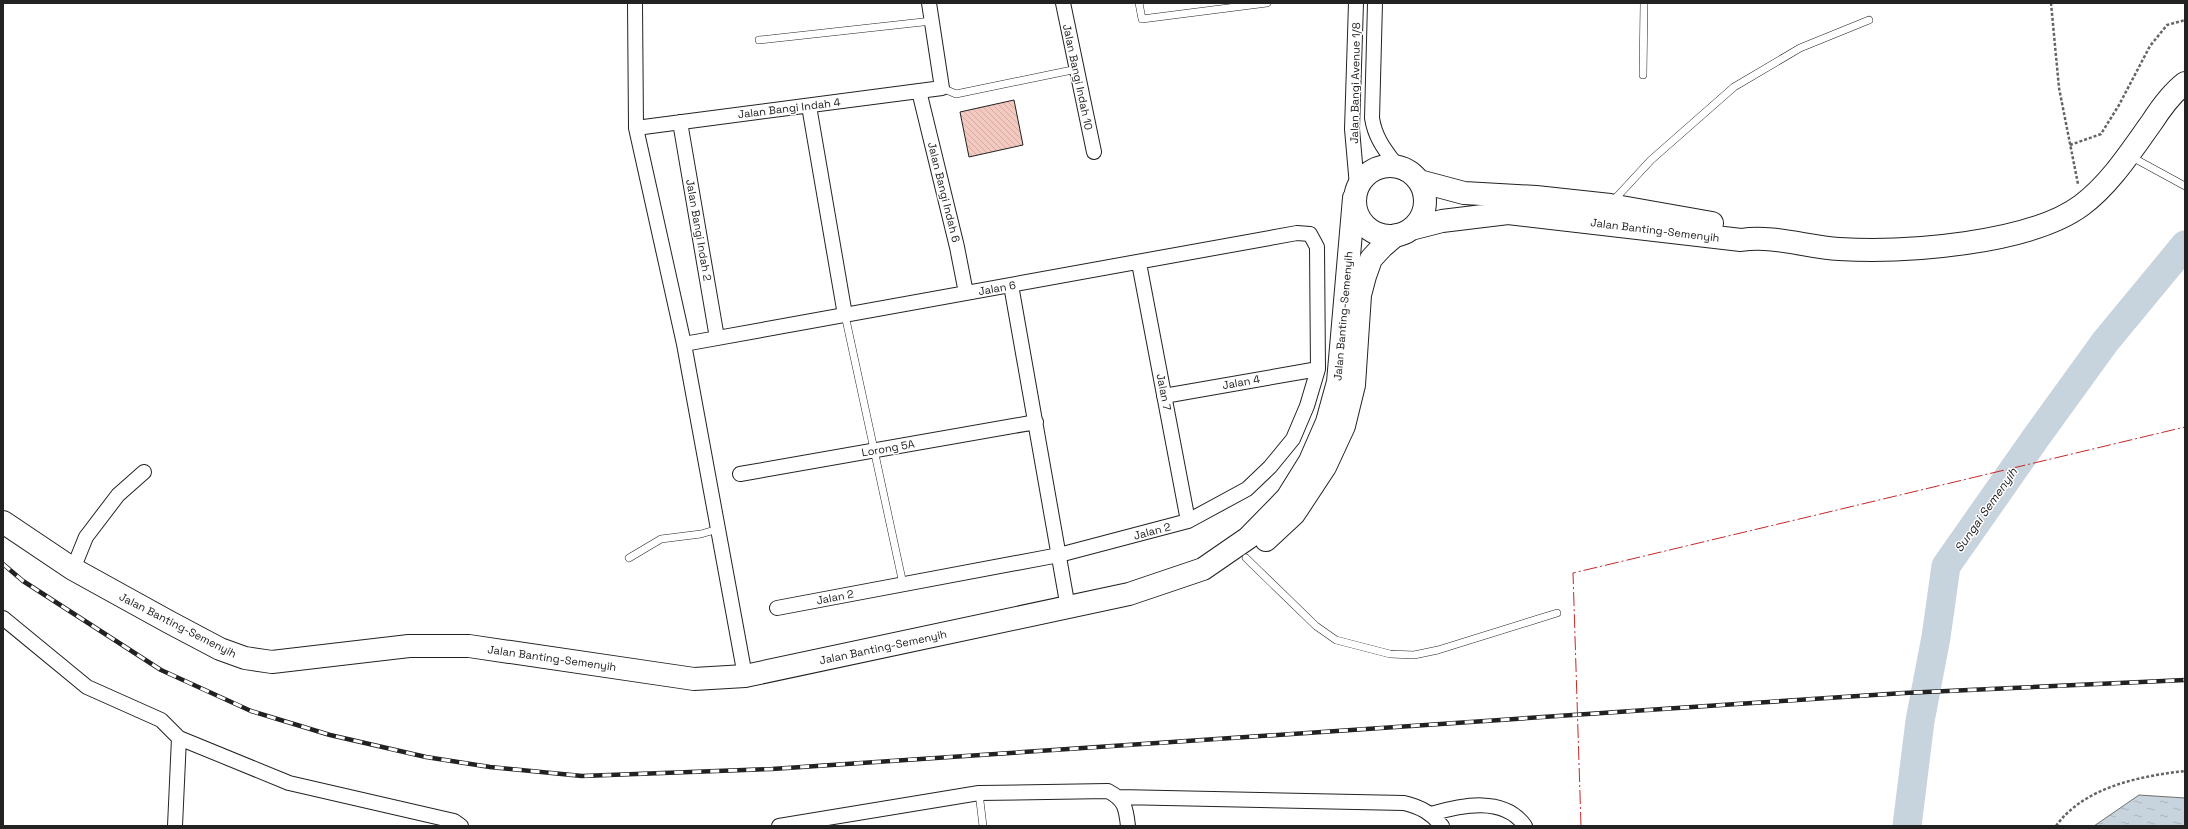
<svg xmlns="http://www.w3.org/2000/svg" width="2188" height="829" font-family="'Space Grotesk',sans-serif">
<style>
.water{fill:url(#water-ripples);stroke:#6f6f6f}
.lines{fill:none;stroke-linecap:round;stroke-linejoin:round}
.river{stroke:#c7d3dd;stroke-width:29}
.building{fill:url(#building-back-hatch);stroke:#222}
.service-casing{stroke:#222;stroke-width:8}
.minor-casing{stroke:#222;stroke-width:16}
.primary-casing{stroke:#222;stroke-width:24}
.path{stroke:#646464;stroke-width:2.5;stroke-dasharray:3 2;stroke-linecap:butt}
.service{stroke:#fff;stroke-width:7}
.minor{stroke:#fff;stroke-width:14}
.primary{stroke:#fff;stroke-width:22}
.rail-casing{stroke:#222;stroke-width:4.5}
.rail{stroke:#fff;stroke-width:3;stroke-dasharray:9;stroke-linecap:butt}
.power{stroke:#c62828;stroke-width:1;stroke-dasharray:14 3 2 3;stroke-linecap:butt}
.labels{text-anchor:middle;stroke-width:3;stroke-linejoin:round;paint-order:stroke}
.street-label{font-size:11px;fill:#222;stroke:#fff}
.water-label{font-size:12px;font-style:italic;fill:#222;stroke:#fff}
</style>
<defs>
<pattern id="water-ripples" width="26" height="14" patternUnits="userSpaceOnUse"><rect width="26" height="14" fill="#c7d3dd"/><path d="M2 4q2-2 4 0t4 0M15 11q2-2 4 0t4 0" fill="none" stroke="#abb5bd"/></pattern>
<pattern id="building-back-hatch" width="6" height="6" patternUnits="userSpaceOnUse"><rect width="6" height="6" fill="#f3c9c0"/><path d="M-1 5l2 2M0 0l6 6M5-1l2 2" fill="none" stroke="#d0aca5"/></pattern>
</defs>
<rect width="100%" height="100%" fill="#fff"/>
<path class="water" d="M 2139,795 L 2185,798 L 2185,826 L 2094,826 Z"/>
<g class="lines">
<path class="river" d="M 1907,826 L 1920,721 L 1936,637 L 1946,566 L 2037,436 L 2105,342 L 2185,245"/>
</g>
<path class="building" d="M 1014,100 L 1023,145 L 969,157 L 960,112 Z"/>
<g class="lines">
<defs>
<path id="service" d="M 1139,3 L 1142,19 L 1267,3
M 759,40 L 932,21
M 1643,75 L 1644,3
M 942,88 L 956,94 L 1077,69
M 2130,156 L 2185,186
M 1613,201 L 1651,160 L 1734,87 L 1800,48 L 1869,20
M 845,315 L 903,584
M 629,558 L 661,539 L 701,534 L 718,529
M 1246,558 L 1316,626 L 1336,640 L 1390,654 L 1414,655 L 1438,650 L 1557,613
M 979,793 L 983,826"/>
<path id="minor" d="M 635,3 L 636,128 L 684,344 L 745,676
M 1063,3 L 1094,152
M 1356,3 L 1352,129 L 1357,186
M 1375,3 L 1372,118 C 1375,138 1385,150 1397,166
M 919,91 L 957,247 L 966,293
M 809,106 L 845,315
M 680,122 L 717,338
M 636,128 L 942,88 L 929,3
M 1139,263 L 1188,521
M 1011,285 L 1068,608
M 684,344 L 1297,233 L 1310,234 L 1317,247 L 1318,369 L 1307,406 L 1293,439 L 1270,467 L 1247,489 L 1188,521 L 1059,555 L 777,608
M 1164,396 L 1318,369
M 740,474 L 1036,422
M 73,569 L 86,537 L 118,495 L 144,472
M 3,618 L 87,687 L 161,720 L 179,738 L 289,783 L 454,821 L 461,826
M 1119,797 L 1404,803 C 1421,807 1431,813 1442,826
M 1431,814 C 1462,805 1504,796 1525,826
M 175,826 L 179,738
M 779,826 L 979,793 L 1108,791 C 1125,800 1126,808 1128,826"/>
<path id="primary" d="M1355 201a35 35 0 1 1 70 0a35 35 0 1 1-70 0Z
M 1419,181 L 1464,193 L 1536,197 L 1610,205 L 1712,223
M 1411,229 L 1442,221 L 1508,213 L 1741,240 C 1773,235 1807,247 1839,249 C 1904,253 2030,244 2082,205 C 2111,183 2131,151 2152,122 C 2161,108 2172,93 2185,83
M 3,522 L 73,569 L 169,622 L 220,649 L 245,658 L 272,662 L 409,646 L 469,646 L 694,679 L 745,676 L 1129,594 L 1203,569 L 1248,538 L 1287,498 L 1310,461 L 1327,422 L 1338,382 L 1354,198
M 1266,540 L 1294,514 L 1325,467 L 1344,426 L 1354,385 L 1360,295 L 1365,276 L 1371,259 L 1382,247 L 1396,235"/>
</defs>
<use href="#service" class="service-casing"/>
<use href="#minor" class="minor-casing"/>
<use href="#primary" class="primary-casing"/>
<path class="path" d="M 2051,3 L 2059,88 L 2078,184
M 2070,145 L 2101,134 L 2119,105 L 2150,46 L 2167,25 L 2185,20
M 2056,826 C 2084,787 2140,776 2185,771"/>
<use href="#service" class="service"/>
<use href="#minor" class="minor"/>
<use href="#primary" class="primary"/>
<defs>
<path id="rail" d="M 3,564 L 23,581 L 161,670 L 251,711 L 330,735 L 426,757 L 490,767 L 582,776 L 772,769 L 1737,704 L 1904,693 L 2185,680"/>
</defs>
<use href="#rail" class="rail-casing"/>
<use href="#rail" class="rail"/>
<path class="power" d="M 1581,826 L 1573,573 L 2185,427"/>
</g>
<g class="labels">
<g class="street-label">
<text transform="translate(1078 77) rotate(78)" y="4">Jalan Bangi Indah 10</text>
<text transform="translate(1355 83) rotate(-89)" y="4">Jalan Bangi Avenue 1/8</text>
<text transform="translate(789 108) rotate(-7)" y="4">Jalan Bangi Indah 4</text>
<text transform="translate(944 192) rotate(76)" y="4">Jalan Bangi Indah 6</text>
<text transform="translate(699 230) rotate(80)" y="4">Jalan Bangi Indah 2</text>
<text transform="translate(1655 230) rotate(7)" y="4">Jalan Banting-Semenyih</text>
<text transform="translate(997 288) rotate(-10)" y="4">Jalan 6</text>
<text transform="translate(1343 316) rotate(-85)" y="4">Jalan Banting-Semenyih</text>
<text transform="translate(1241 382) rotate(-10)" y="4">Jalan 4</text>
<text transform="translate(1164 392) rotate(79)" y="4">Jalan 7</text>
<text transform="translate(888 448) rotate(-10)" y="4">Lorong 5A</text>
<text transform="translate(1152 531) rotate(-15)" y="4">Jalan 2</text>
<text transform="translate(835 597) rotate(-11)" y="4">Jalan 2</text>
<text transform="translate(178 625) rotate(27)" y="4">Jalan Banting-Semenyih</text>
<text transform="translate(883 647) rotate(-12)" y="4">Jalan Banting-Semenyih</text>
<text transform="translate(552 658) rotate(8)" y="4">Jalan Banting-Semenyih</text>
</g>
<g class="water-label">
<text transform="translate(1986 510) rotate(-55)" y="4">Sungai Semenyih</text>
</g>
</g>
<rect width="2188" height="829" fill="none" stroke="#222222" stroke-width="8"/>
</svg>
